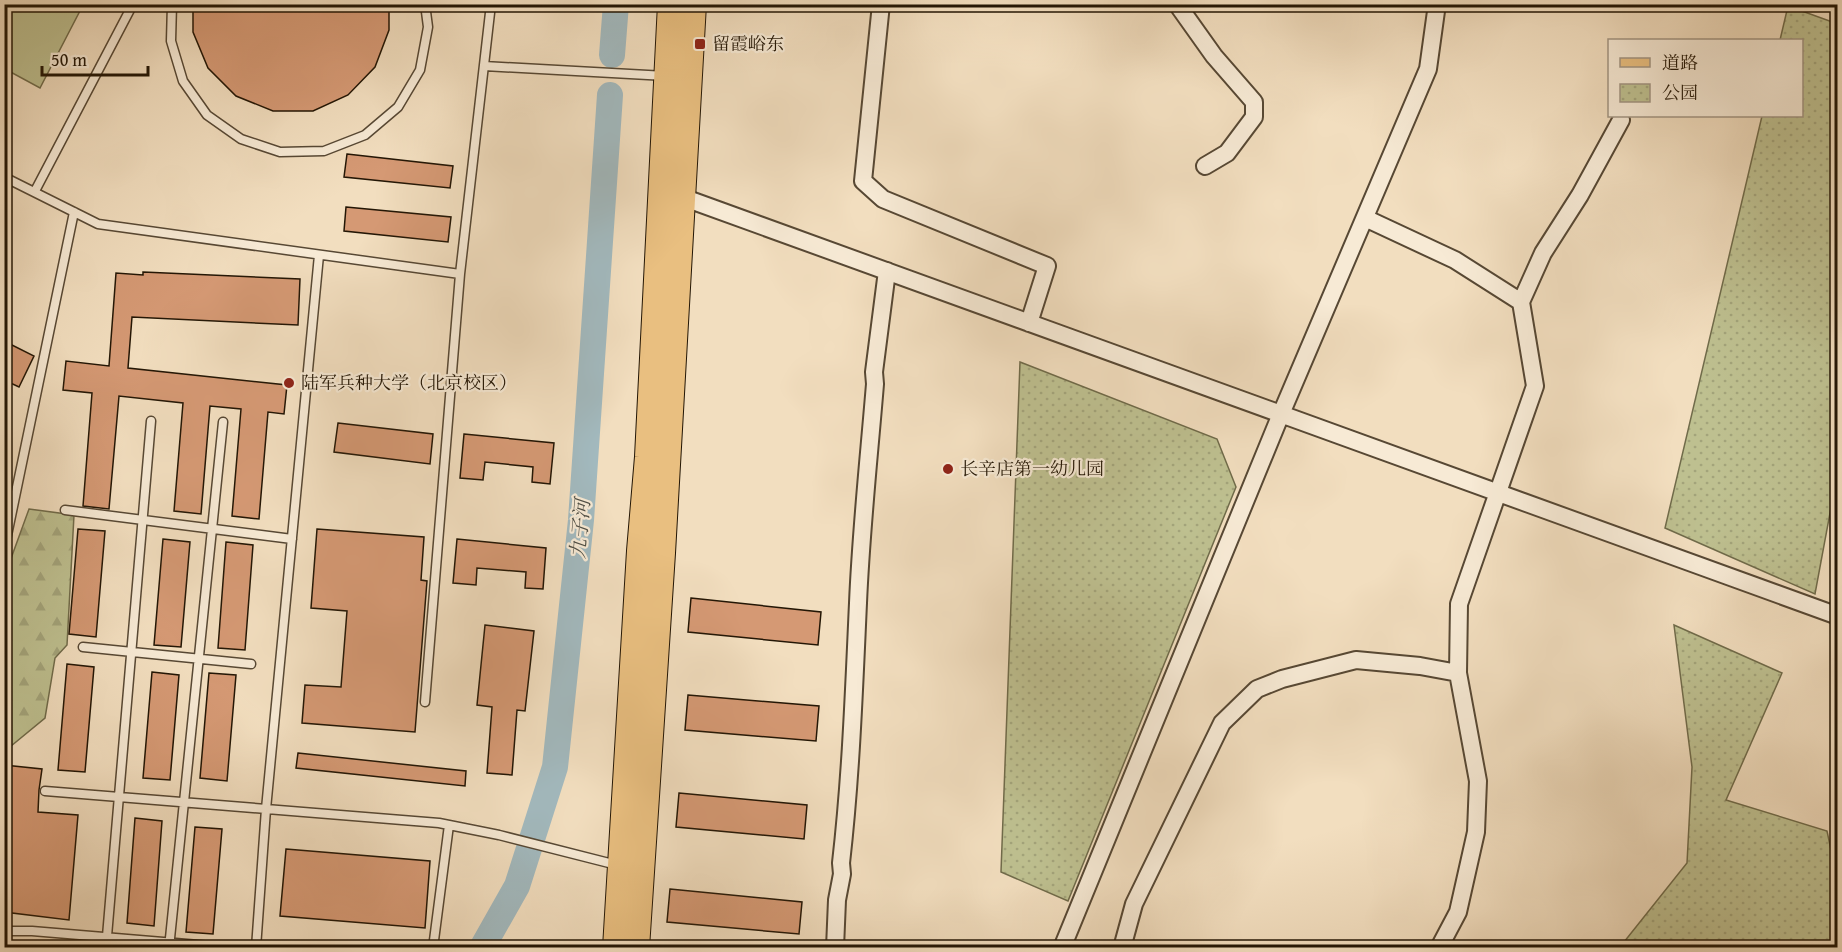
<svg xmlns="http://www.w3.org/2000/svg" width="1842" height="952" font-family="'Gentium Book Plus','Noto Serif SC',serif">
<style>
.forest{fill:url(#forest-firs);stroke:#706b4a;stroke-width:1.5}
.park{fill:url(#park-dots);stroke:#706b4a;stroke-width:1.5}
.pitch{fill:#bec090;stroke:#706b4a;stroke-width:1.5}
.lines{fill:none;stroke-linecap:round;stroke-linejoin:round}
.river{stroke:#a2b9be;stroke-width:26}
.building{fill:#d59974;stroke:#231605;stroke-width:1.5}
.lane-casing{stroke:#574834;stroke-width:11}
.street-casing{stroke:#574834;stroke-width:20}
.primary-casing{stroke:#231605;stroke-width:28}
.lane{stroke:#f7ead5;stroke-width:8}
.street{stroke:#f7ead5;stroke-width:16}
.primary{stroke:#e9bf80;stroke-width:26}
.poi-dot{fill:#8f2418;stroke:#f7ead5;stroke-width:2}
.labels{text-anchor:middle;stroke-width:4.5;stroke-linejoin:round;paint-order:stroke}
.poi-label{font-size:18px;fill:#231605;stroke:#f7ead5;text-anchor:start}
.water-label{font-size:20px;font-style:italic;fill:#4f4f46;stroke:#f7ead5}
</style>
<defs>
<pattern id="forest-firs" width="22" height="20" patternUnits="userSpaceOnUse" patternTransform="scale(1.5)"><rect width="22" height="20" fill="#bec090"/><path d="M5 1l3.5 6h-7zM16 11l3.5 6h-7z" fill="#a3a47b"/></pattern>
<pattern id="park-dots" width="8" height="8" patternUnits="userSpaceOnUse" patternTransform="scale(1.5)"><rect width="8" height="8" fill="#bec090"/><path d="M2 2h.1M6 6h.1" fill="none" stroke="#a3a47b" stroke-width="1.8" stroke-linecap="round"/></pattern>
</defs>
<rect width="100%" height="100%" fill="#f2debf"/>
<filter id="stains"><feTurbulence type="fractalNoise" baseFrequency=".00333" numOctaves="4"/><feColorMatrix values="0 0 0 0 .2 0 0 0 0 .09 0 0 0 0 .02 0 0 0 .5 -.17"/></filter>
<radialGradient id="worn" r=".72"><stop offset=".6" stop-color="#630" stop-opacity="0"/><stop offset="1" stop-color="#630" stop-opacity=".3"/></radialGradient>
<path class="forest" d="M 29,509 L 74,515 L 67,645 L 55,658 L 45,718 L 5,751 L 5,575 Z"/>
<path class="park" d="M 1788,6 L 1838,24 L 1838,470 L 1815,594 L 1665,528 L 1762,116 L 1802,116 L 1802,40 L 1780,40 Z
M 1020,362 L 1217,439 L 1236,487 L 1068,901 L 1001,872 Z
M 1674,625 L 1782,673 L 1726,800 L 1827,831 L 1837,878 L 1837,947 L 1620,947 L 1687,863 L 1692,767 Z"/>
<path class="pitch" d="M 4,5 L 83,5 L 40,88 L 5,69 Z"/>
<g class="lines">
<path class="river" d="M 612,55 L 616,4
M 482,948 L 517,886 L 555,767 L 581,520 L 610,95"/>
</g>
<path class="building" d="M 193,4 L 389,4 L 389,30 L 375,67 L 348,95 L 313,111 L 273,111 L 236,96 L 208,68 L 193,32 Z
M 347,154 L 453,166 L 450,188 L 344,177 Z
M 346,207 L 451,217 L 448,242 L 344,231 Z
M 143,272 L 300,279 L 298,325 L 132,317 L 128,368 L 287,385 L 284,414 L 268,412 L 259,519 L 232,516 L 241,409 L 210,406 L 201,514 L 174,511 L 183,403 L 119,396 L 109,509 L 83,506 L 92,393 L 63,390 L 66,361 L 109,366 L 116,273 L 143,275 Z
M 4,341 L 34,356 L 19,387 L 4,380 Z
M 338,423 L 433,434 L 430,464 L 334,452 Z
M 464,434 L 554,443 L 550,484 L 532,482 L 533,467 L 485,462 L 483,480 L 460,478 Z
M 78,529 L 105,531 L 96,637 L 69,634 Z
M 317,529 L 424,537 L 421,580 L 427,581 L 415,732 L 302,723 L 305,685 L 341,687 L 347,611 L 311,608 Z
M 163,539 L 190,542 L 181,647 L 154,645 Z
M 457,539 L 546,548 L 543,589 L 525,588 L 526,572 L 477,568 L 476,585 L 453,583 Z
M 226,542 L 253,545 L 245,650 L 218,648 Z
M 691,598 L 821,612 L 818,645 L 688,632 Z
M 485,625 L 534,631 L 525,711 L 517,710 L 512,775 L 487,773 L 492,707 L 477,705 Z
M 67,664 L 94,667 L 85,772 L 58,770 Z
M 152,672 L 179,675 L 170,780 L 143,778 Z
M 209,673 L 236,675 L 227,781 L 200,778 Z
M 688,695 L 819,706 L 816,741 L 685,730 Z
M 298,753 L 466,771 L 465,786 L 296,768 Z
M 4,765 L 42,769 L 39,790 L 38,812 L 78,815 L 69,920 L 4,912 Z
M 679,793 L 807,805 L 804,839 L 676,827 Z
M 135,818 L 162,821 L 154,926 L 127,923 Z
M 195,827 L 222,829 L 213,934 L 186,932 Z
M 286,849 L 430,861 L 425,928 L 280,916 Z
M 670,889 L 802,902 L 799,934 L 667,922 Z"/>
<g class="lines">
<defs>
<path id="lane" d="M 172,4 L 171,41 L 183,81 L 207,115 L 241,139 L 280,152 L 324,151 L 365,135 L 398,107 L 420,70 L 428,27 L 425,4
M 484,66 L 666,76
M 4,177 L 98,224 L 460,274
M 35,191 L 133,4
M 65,510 L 292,539
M 4,550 L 74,212
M 83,647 L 251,664
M 425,702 L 460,274 L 491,4
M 45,791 L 439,823 L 499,835 L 617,865
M 4,931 L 32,931 L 211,946
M 106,948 L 151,421
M 169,948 L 223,422
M 256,948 L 266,809 L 319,255
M 433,948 L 449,825"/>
<path id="street" d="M 881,4 L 863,181 L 883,199 L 1047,266 L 1029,323
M 1177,4 L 1214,56 L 1254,102 L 1254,117 L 1227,153 L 1205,166
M 682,197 L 1838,616
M 1365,218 L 1455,260 L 1521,302
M 835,948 L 837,900 L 842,874 L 841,863 C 851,776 854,690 858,603 C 861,530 869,457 875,384 L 874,372 L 887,271
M 1062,948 L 1281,414 L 1428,69 L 1437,4
M 1122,948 L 1134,904 L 1222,723 L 1257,689 L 1282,679 L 1356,660 L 1420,666 L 1458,673
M 1439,948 L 1458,912 L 1476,832 L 1478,781 L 1458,673 L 1459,604 L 1535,386 L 1521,302 L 1543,253 L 1580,195 L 1621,120"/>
<path id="primary" d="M 616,948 L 640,551 L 648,457 L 671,4
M 636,948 L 662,553 L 693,4"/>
</defs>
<use href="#lane" class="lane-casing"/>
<use href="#street" class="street-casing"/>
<use href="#primary" class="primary-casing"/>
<use href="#lane" class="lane"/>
<use href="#street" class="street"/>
<use href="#primary" class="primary"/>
</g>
<g class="poi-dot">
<rect x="694" y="38" width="12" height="12" rx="3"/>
<circle cx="289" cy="383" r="6"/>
<circle cx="948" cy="469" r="6"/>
</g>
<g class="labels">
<g class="poi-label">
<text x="712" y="50">留霞峪东</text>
<text x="301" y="389">陆军兵种大学（北京校区）</text>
<text x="960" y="475">长辛店第一幼儿园</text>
</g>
<g class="water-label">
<text transform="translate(580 529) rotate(-85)" y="7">九子河</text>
</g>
</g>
<rect width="1842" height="952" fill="none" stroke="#f2debf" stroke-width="24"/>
<rect x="6" y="6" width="1830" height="940" fill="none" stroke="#231605" stroke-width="3"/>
<rect x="12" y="12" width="1818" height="928" fill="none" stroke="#231605" stroke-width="1.5"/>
<rect x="1608" y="39" width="195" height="78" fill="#f7ead5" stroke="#a29582" stroke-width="1.5"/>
<rect x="1620" y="58" width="30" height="9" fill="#e9bf80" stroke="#a29582" stroke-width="1.5"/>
<text x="1662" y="69" font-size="18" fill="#231605">道路</text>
<rect x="1620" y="84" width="30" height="18" fill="url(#park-dots)" stroke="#a29582" stroke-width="1.5"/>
<text x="1662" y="99" font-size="18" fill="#231605">公园</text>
<path d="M42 66v9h106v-9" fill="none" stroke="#231605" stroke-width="3"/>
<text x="51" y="66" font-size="18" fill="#231605" stroke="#f7ead5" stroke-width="4.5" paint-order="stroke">50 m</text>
<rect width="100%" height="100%" filter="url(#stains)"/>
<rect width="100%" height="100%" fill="url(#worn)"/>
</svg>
